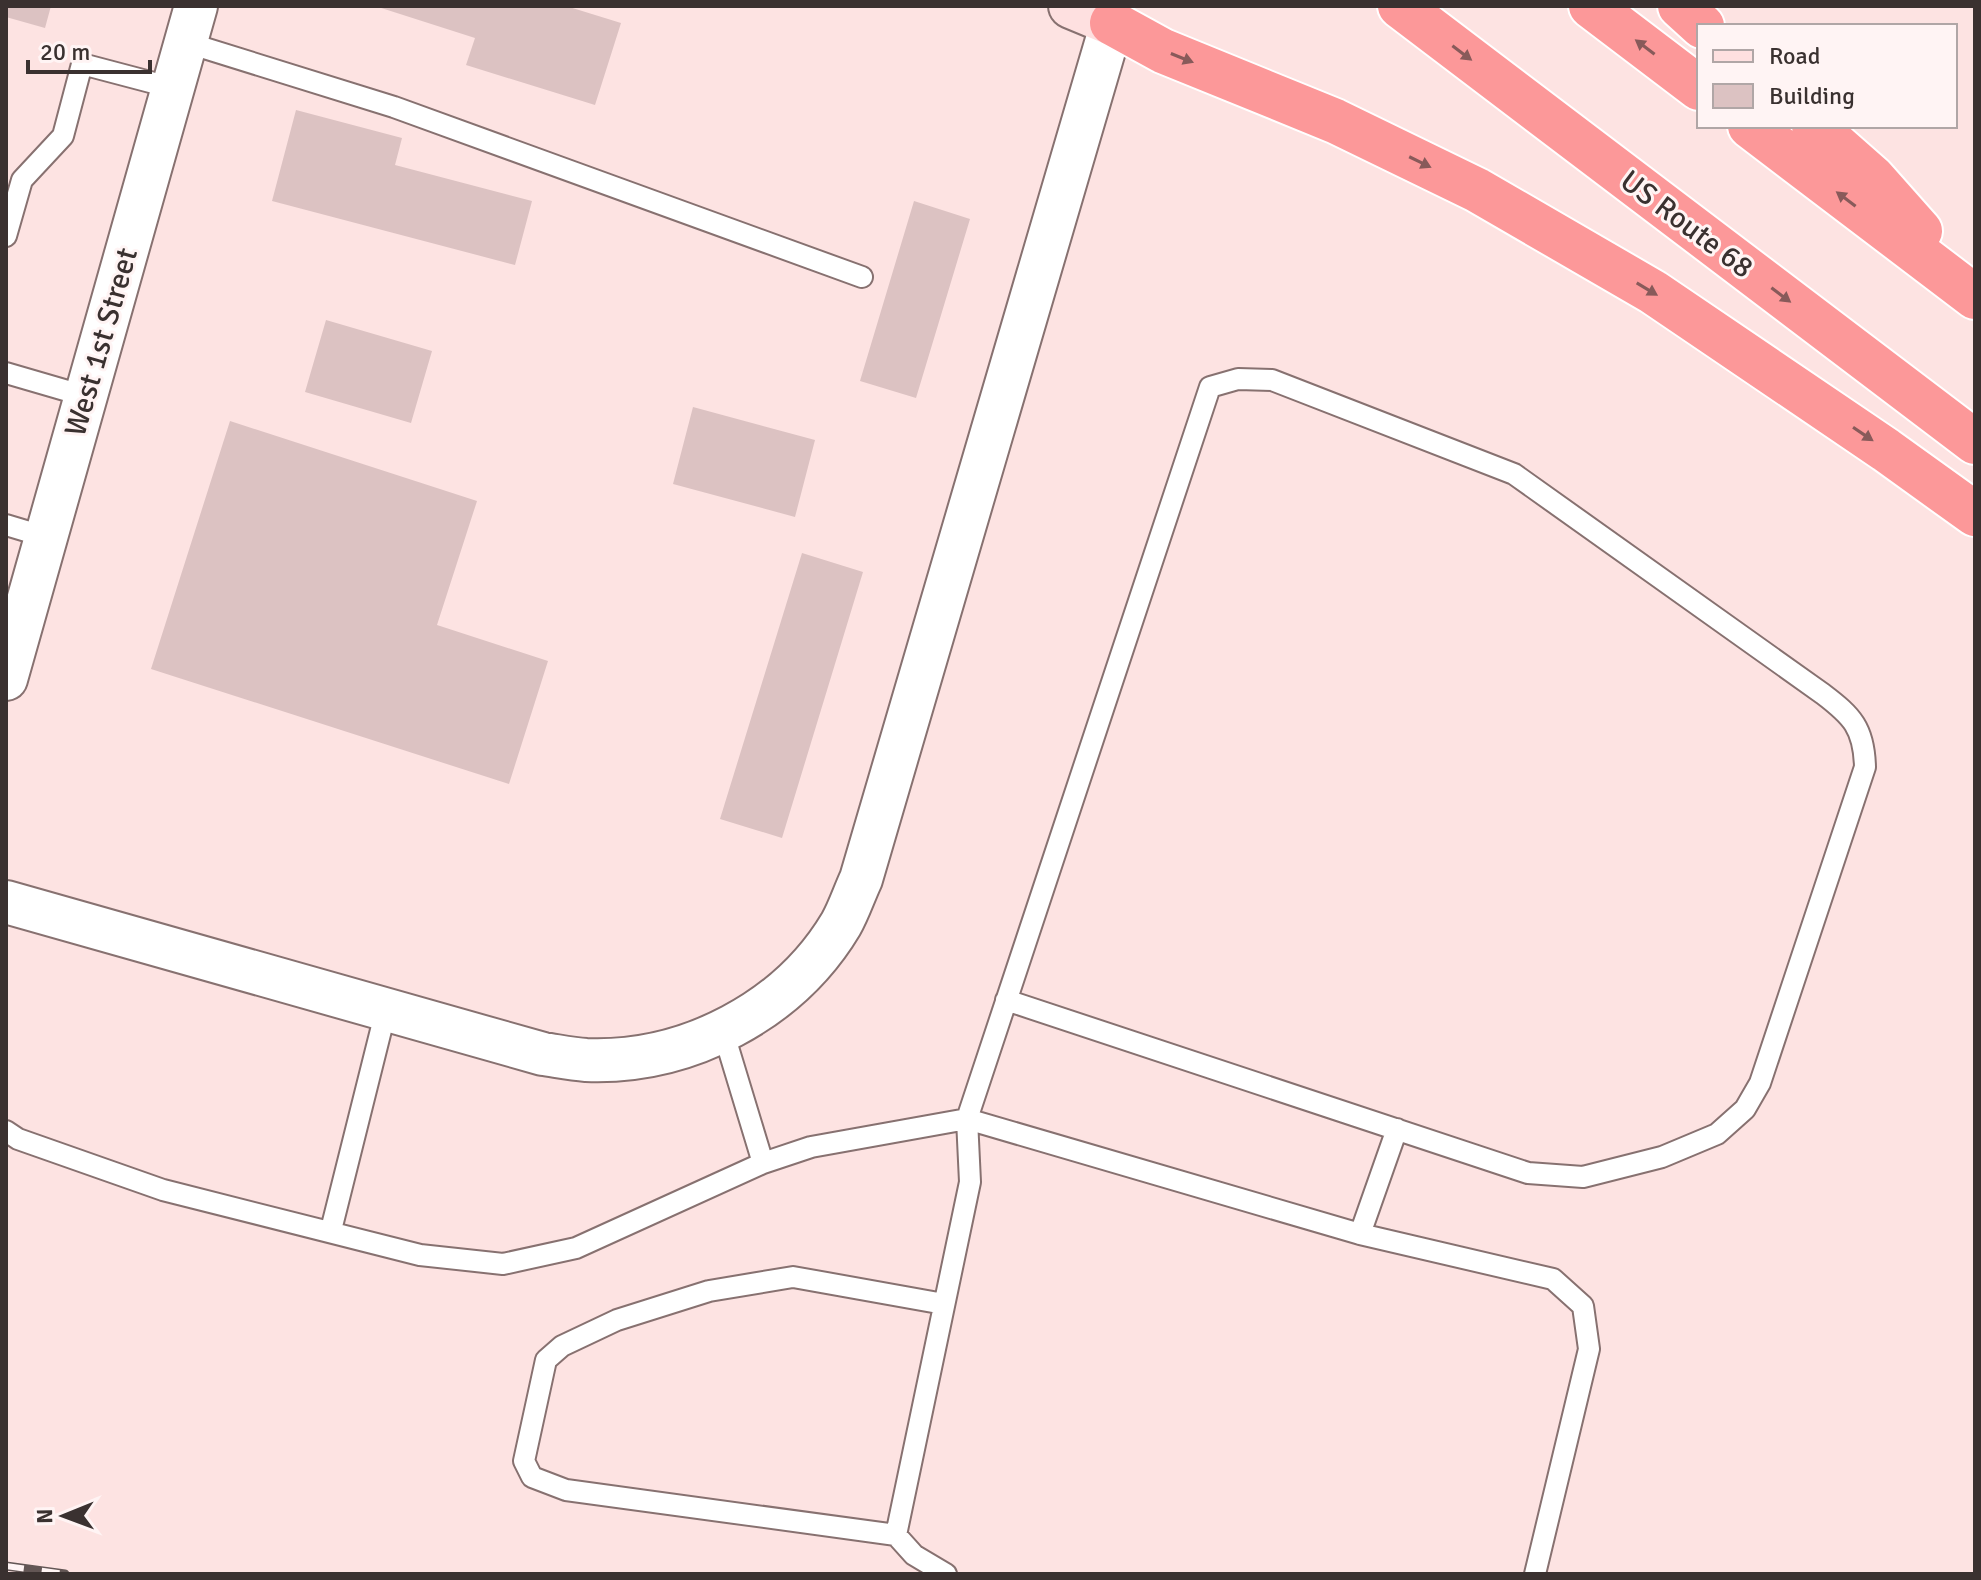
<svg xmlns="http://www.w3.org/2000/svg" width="1981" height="1580" font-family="Signika,sans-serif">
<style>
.building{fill:#dcc2c2}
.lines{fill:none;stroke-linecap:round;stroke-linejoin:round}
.lane-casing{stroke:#877170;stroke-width:24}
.street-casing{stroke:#877170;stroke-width:46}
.secondary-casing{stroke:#877170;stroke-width:48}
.highway-casing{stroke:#fff;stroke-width:48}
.lane{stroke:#fff;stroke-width:20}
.street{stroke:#fff;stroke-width:42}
.secondary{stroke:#fee0e0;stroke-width:44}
.highway{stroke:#fc9899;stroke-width:44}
.rail-casing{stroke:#635655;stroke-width:9}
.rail{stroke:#fff4f4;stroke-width:6;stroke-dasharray:18;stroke-linecap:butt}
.oneway{fill:#885a5a}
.labels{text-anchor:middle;stroke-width:6;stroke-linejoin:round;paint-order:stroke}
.street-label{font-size:30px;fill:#3a3130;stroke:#fff4f4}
</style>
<rect width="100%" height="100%" fill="#fde3e2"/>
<path class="building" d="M 6,6 L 51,6 L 45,28 L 6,17 Z
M 375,6 L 566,6 L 621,23 L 595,105 L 466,65 L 475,38 Z
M 296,110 L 402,138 L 395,165 L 532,201 L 515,265 L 272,201 Z
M 914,201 L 970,219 L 916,398 L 860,381 Z
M 326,320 L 432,351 L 411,423 L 305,392 Z
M 693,407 L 815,440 L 795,517 L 673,484 Z
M 230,421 L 477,501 L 437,625 L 548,661 L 509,784 L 151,669 Z
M 802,553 L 863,572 L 782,838 L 720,819 Z"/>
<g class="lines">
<defs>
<path id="lane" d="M 185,42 L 394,107 L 862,277
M 6,236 L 22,180 L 63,136 L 82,64 L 173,88
M 6,373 L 85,396
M 6,525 L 46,537
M 723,1031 L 763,1163
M 1397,1129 L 1360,1234 L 1553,1279 L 1583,1306 L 1589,1349 L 1535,1574
M 6,1131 L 18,1139 L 163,1190 L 420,1255 L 503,1264 L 576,1248 L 763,1163 L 811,1147 L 967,1119 L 1210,387 L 1238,379 L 1272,380 L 1514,474 L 1823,694 C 1852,716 1864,728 1865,767 L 1760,1083 L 1745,1109 L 1717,1134 L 1662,1157 L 1583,1177 L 1528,1173 L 1006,1000
M 331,1230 L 386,1010
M 944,1304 L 793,1277 L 709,1291 L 617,1320 L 562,1346 L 546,1360 L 524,1461 L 532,1477 L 566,1490 L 896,1535 L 914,1555 L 946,1574
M 896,1535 L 970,1182 L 967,1119 L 1360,1234"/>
<path id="street" d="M 6,679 L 196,6
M 6,902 L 543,1054 C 557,1056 572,1059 586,1060 C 687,1064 789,1011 841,924 C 849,910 854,894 861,879 L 1112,23"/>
<path id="secondary" d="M 1071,6 L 1112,23"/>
<path id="highway" d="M 1400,6 L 1975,442
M 1591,6 L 1699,88
M 1680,6 L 1702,26
M 1112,23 L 1163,51 L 1335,121 L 1477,190 L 1653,292 L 1886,450 L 1975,514
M 1750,126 L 1975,297
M 1814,126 L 1873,178 L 1920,231"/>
</defs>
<use href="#lane" class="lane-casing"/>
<use href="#street" class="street-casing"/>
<use href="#secondary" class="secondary-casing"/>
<use href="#highway" class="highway-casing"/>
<use href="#lane" class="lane"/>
<use href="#street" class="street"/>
<use href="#secondary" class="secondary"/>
<use href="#highway" class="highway"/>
<defs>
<path id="rail" d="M 6,1566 L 65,1574"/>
</defs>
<use href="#rail" class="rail-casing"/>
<use href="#rail" class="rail"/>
</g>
<defs><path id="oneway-solid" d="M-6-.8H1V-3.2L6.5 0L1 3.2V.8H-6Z" transform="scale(2)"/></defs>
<g class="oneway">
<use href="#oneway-solid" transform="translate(1645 47) rotate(-143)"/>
<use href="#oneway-solid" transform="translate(1462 53) rotate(37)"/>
<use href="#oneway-solid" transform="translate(1182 58) rotate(22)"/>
<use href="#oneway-solid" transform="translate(1420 162) rotate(26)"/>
<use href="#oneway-solid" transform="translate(1846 199) rotate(-143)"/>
<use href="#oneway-solid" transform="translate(1647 289) rotate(31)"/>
<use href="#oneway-solid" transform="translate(1781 295) rotate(37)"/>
<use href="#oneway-solid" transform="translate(1863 434) rotate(34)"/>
</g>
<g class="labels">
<g class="street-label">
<text transform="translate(1687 224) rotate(37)" y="10">US Route 68</text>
<text transform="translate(101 342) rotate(-74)" y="10">West 1st Street</text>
</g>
</g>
<rect width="1981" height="1580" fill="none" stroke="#3a3130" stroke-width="16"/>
<rect x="1697" y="24" width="260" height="104" fill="#fff4f4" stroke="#b0a6a6" stroke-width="2"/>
<rect x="1713" y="50" width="40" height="12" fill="#fee0e0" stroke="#b0a6a6" stroke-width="2"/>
<text x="1769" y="64" font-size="24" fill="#3a3130">Road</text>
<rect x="1713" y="84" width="40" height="24" fill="#dcc2c2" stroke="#b0a6a6" stroke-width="2"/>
<text x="1769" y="104" font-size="24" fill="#3a3130">Building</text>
<g transform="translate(64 1516) rotate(269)" stroke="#fff4f4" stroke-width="6" paint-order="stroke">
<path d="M0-6L14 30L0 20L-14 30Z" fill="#3a3130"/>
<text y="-12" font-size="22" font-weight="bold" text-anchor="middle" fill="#3a3130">N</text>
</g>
<path d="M28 60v12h122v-12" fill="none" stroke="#3a3130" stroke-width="4"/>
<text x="40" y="60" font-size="24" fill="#3a3130" stroke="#fff4f4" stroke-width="6" paint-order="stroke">20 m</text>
</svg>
